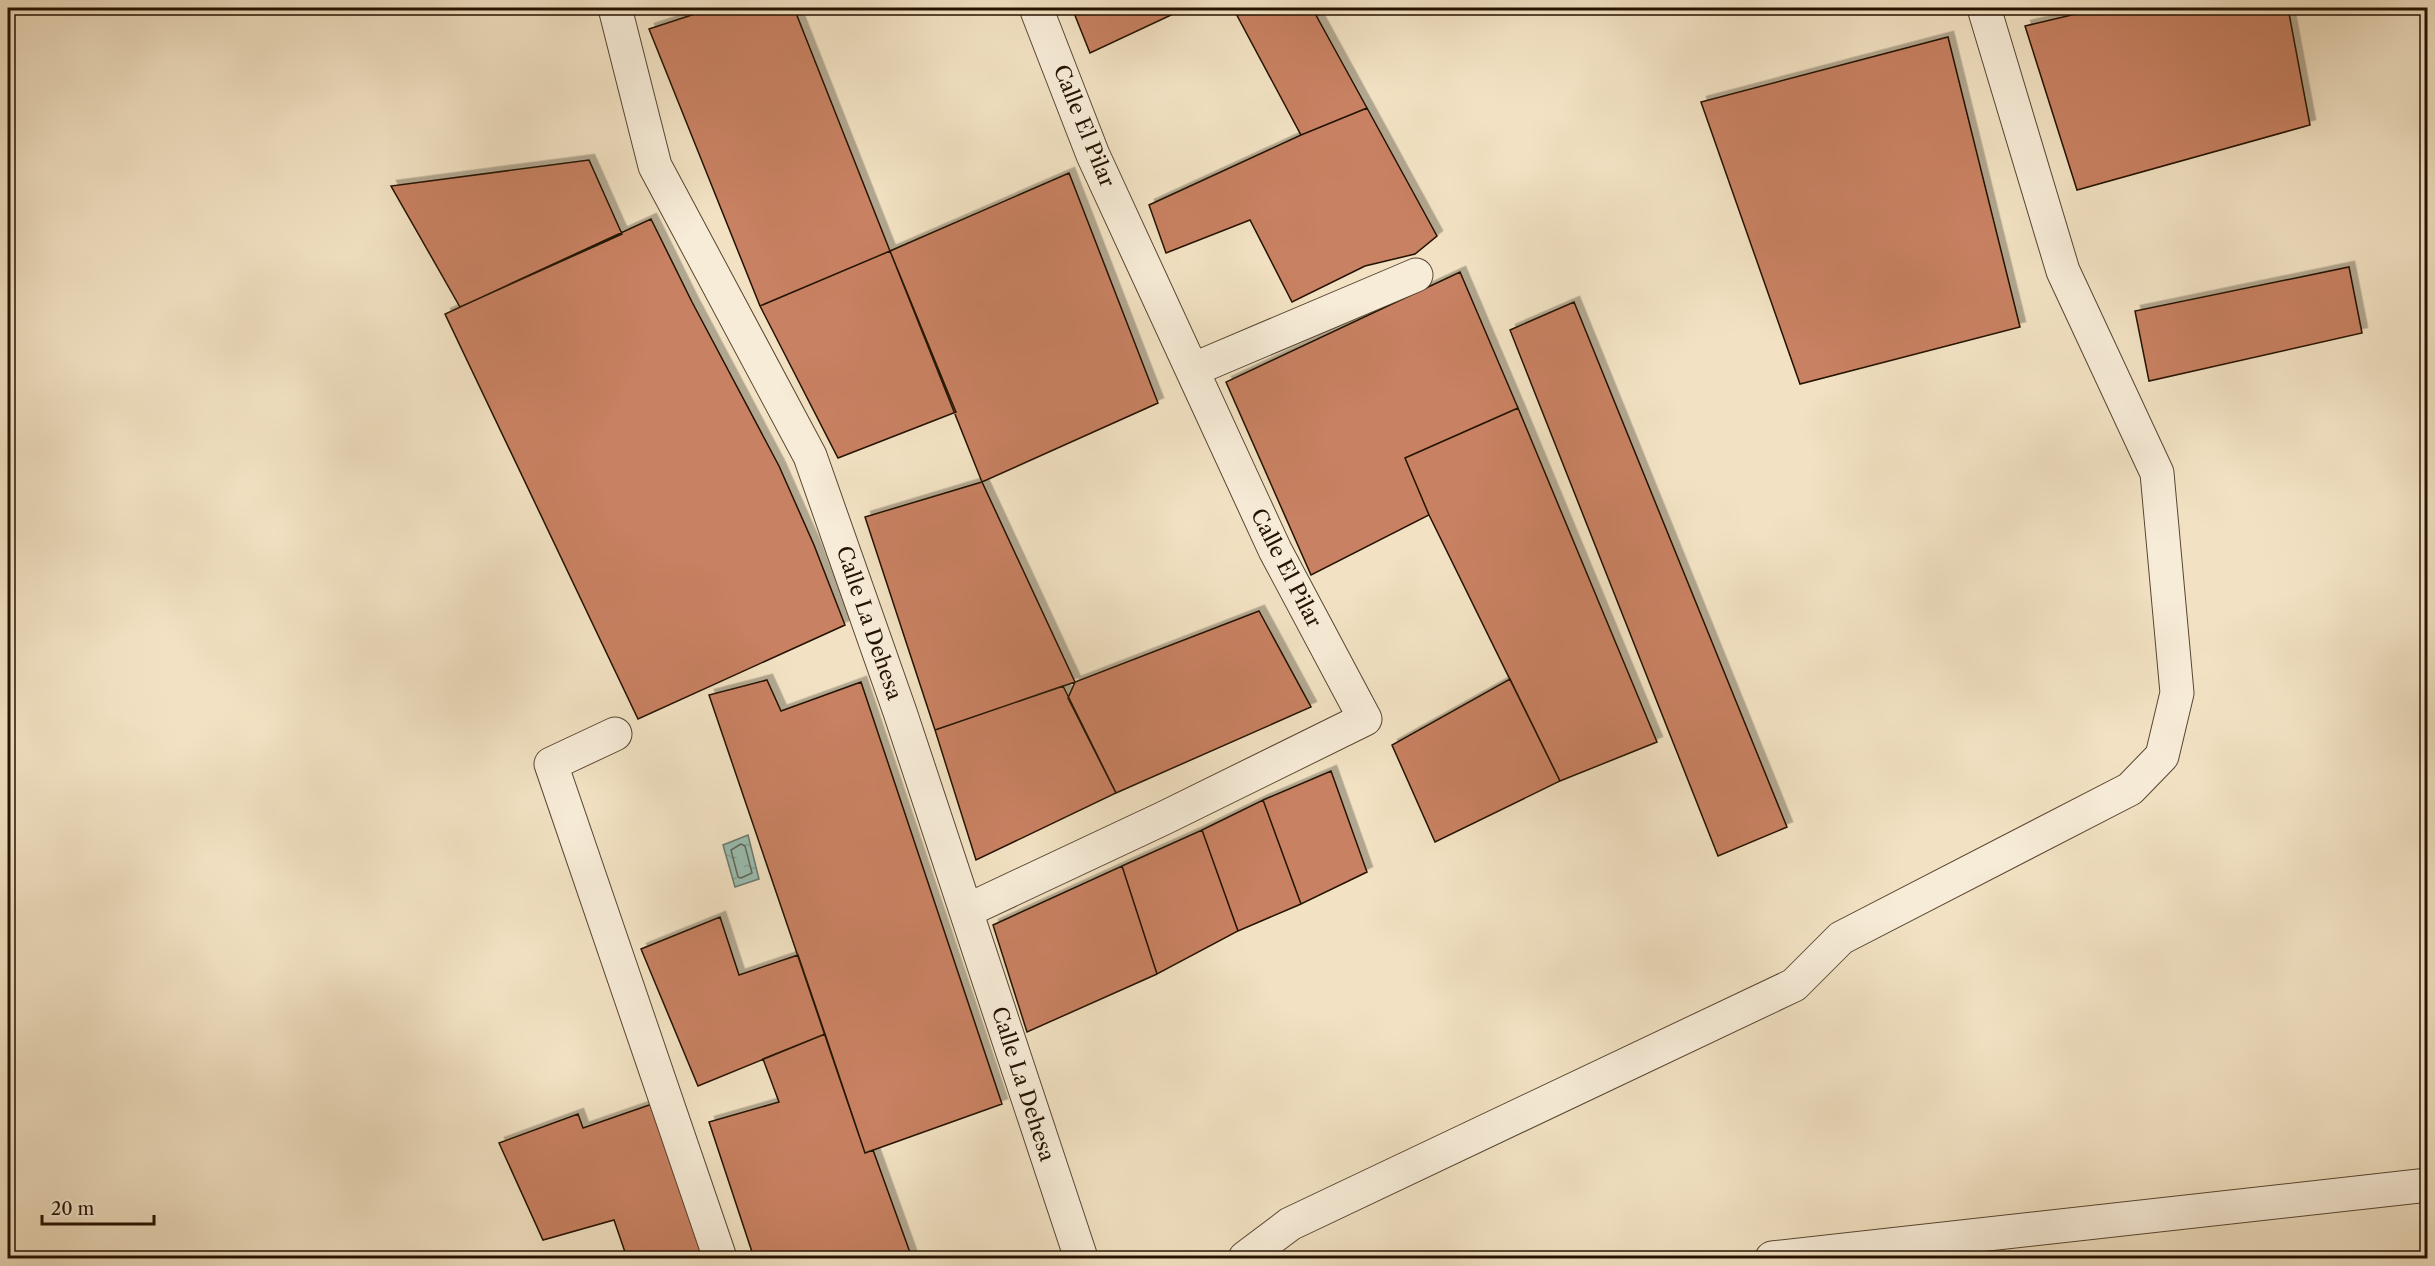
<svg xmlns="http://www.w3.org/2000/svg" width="2435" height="1266" font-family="'Libre Caslon Text',serif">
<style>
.water{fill:url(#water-ripples);stroke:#6b796b;stroke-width:1.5}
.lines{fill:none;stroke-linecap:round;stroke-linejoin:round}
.shore{stroke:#60685a;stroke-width:1.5}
.building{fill:#c88162;stroke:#241200;stroke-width:1.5;filter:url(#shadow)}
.minor-casing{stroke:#584631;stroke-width:35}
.tertiary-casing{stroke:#584631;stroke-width:35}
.minor{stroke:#f7ecd8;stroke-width:33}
.tertiary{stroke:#f7ecd8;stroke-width:33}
.labels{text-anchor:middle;stroke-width:4.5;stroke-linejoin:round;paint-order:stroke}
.street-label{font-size:21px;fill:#241200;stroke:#f7ecd8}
</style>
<defs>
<pattern id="water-ripples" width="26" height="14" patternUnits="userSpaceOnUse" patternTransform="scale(1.5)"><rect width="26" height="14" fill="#9bbeb3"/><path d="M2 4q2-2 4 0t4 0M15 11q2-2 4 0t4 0" fill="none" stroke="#85a298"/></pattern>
<filter id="shadow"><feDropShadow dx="5.5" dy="-5.5" stdDeviation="0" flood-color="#0004"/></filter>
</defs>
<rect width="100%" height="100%" fill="#f2e2c3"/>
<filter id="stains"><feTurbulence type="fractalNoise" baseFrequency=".00333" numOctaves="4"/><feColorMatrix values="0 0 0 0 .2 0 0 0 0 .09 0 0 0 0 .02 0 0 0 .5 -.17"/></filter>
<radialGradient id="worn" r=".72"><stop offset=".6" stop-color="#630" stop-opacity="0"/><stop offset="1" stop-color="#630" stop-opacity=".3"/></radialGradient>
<path class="water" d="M 748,835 L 759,879 L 735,887 L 723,845 Z"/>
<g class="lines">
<path class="shore" d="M 741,844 L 745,846 L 752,873 L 741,878 L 738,877 L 731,850 Z"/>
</g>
<path class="building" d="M 713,8 L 794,8 L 890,251 L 760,306 L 649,29 Z
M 1072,8 L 1186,8 L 1090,53 Z
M 1233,8 L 1312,8 L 1367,108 L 1301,135 Z
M 2101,8 L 2288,8 L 2310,125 L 2077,190 L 2025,26 Z
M 1948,37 L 2020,327 L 1800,384 L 1701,102 Z
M 1367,108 L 1437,236 L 1415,254 L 1365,266 L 1292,302 L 1250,220 L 1166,253 L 1149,205 L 1301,135 Z
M 589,160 L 622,234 L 460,307 L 391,186 Z
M 1069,173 L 1158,403 L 982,482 L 890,251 Z
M 651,219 L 692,302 L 779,466 L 814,545 L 845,625 L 638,719 L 445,314 Z
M 890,251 L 956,412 L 838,458 L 760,306 Z
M 2349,267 L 2362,333 L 2149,381 L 2135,311 Z
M 1460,272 L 1518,408 L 1405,458 L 1429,515 L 1311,575 L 1226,382 Z
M 1574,302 L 1787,827 L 1718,856 L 1510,330 Z
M 1518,408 L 1657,742 L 1560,781 L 1429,515 L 1405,458 Z
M 982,482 L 1075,682 L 935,730 L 865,517 Z
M 1259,611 L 1311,707 L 1116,793 L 1068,698 L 1075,682 Z
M 1510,679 L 1560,781 L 1435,842 L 1392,745 Z
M 767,680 L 781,711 L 861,682 L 1002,1104 L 865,1153 L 709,695 Z
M 1063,686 L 1116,793 L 976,860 L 935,730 Z
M 1331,771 L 1367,872 L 1301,904 L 1263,800 Z
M 1263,800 L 1301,904 L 1238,931 L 1202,830 Z
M 1202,830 L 1238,931 L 1157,974 L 1122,866 Z
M 1122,866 L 1157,974 L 1027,1032 L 993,925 Z
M 720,917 L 739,975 L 798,955 L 825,1034 L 698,1086 L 641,949 Z
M 825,1034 L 865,1153 L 873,1150 L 912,1258 L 754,1258 L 709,1122 L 779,1102 L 763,1059 Z
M 655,1103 L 707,1258 L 627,1258 L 614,1220 L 543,1240 L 499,1143 L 578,1114 L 583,1128 Z"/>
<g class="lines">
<defs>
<path id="minor" d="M 615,8 L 655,166 L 810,456 L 900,712 L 1081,1258
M 1192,370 L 1416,275
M 615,734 L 551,764 L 720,1258
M 966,911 L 1164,818 L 1365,719 L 1275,550 L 1093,155 L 1036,8
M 1245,1258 L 1290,1224 L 1794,985 L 1841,938 L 2130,789 L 2162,756 L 2177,693 L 2157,473 L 2063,271 L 1984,8"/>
<path id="tertiary" d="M 1772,1258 L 2428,1185"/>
</defs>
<use href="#minor" class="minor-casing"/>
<use href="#tertiary" class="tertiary-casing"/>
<use href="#minor" class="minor"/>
<use href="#tertiary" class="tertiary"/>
</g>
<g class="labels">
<g class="street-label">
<text transform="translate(1084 126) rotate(68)" y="7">Calle El Pilar</text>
<text transform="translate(1286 568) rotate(63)" y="7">Calle El Pilar</text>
<text transform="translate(869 623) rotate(71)" y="7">Calle La Dehesa</text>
<text transform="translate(1023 1084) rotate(72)" y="7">Calle La Dehesa</text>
</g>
</g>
<rect width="2435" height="1266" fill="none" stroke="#f2e2c3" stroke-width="30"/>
<rect x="9" y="9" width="2417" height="1248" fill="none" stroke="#241200" stroke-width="3"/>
<rect x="15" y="15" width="2405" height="1236" fill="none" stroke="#241200" stroke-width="1.5"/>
<path d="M42 1215v9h112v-9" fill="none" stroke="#241200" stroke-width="3"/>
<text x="51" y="1215" font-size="18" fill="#241200" stroke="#f7ecd8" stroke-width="4.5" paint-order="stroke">20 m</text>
<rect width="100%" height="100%" filter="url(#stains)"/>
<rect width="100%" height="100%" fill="url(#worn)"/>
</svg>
